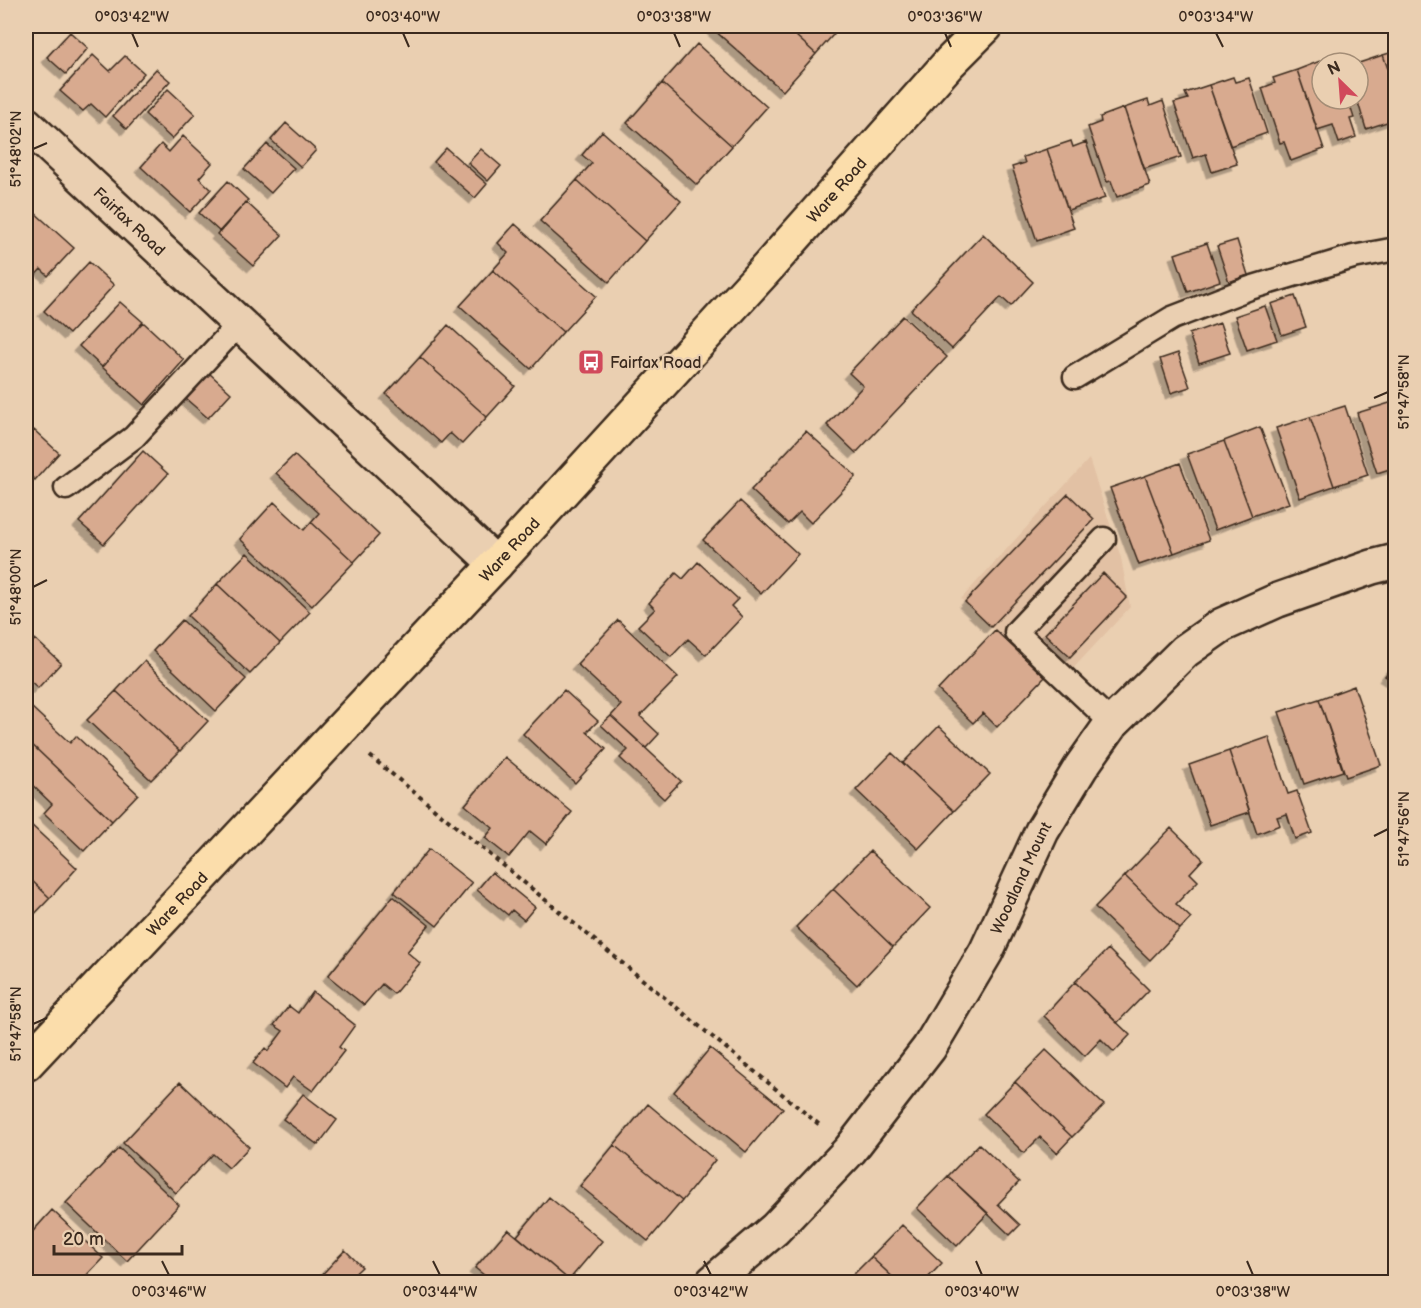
<svg xmlns="http://www.w3.org/2000/svg" width="1421" height="1308" font-family="'Balsamiq Sans',sans-serif">
<style>
.built{fill:#e2c1a4}
.building{fill:#d8aa8f;stroke:#3b2a1e;stroke-width:1.5;filter:url(#shadow)}
.lines{fill:none;stroke-linecap:round;stroke-linejoin:round}
.lane-casing{stroke:#3b2a1e;stroke-width:27}
.street-casing{stroke:#3b2a1e;stroke-width:38}
.primary-casing{stroke:#3b2a1e;stroke-width:38}
.path{stroke:#3b2a1e;stroke-width:4;stroke-dasharray:4.5 4.5;stroke-linecap:butt}
.lane{stroke:#eacfb1;stroke-width:22}
.street{stroke:#eacfb1;stroke-width:33}
.primary{stroke:#fbddab;stroke-width:33}
.ticks{fill:none;stroke:#3b2a1e;stroke-width:2}
.labels{text-anchor:middle;stroke-width:4.5;stroke-linejoin:round;paint-order:stroke}
.street-label{font-size:16px;fill:#3b2a1e;stroke:#eacfb1}
.poi-label{font-size:16px;fill:#3b2a1e;stroke:#eacfb1;text-anchor:start}
.neatline{fill:none;stroke:#3b2a1e;stroke-width:2}
.ticks-label{font-size:15px;text-anchor:middle;fill:#3b2a1e}
</style>
<defs>
<filter id="shadow"><feDropShadow dx="-5.5" dy="5.5" stdDeviation="0" flood-color="#0004"/></filter>
</defs>
<rect width="100%" height="100%" fill="#eacfb1"/>
<filter id="ink" filterUnits="userSpaceOnUse"><feTurbulence type="fractalNoise" baseFrequency=".0167" numOctaves="2"/><feDisplacementMap in="SourceGraphic" scale="12" xChannelSelector="R" yChannelSelector="G"/><feConvolveMatrix kernelMatrix="1 2 1 2 8 2 1 2 1" color-interpolation-filters="sRGB"/></filter>
<g filter="url(#ink)">
<path class="built" d="M 1089,459 L 1121,558 L 1130,607 L 1056,687 L 961,599 Z"/>
<path class="building" d="M 717,26 L 750,26 L 755,30 L 760,26 L 785,26 L 816,54 L 783,91 L 713,29 Z
M 785,26 L 841,26 L 816,54 Z
M 70,32 L 88,48 L 66,74 L 47,57 Z
M 697,44 L 767,107 L 732,146 L 662,83 Z
M 1396,51 L 1396,91 L 1383,55 Z
M 93,55 L 110,71 L 125,56 L 144,73 L 105,117 L 91,104 L 83,111 L 60,91 Z
M 1383,55 L 1396,91 L 1396,119 L 1366,129 L 1357,99 L 1358,69 L 1361,68 L 1359,63 Z
M 1320,61 L 1322,99 L 1348,99 L 1354,118 L 1350,119 L 1356,137 L 1339,143 L 1333,125 L 1317,130 L 1297,70 Z
M 156,69 L 170,81 L 127,129 L 113,116 Z
M 1297,70 L 1324,149 L 1291,161 L 1284,142 L 1280,143 L 1262,88 L 1275,83 L 1273,78 Z
M 1233,77 L 1235,82 L 1249,78 L 1267,133 L 1230,146 L 1209,85 Z
M 662,83 L 732,146 L 697,185 L 627,123 Z
M 1209,85 L 1237,164 L 1212,172 L 1206,154 L 1193,158 L 1174,103 L 1188,99 L 1185,93 Z
M 168,89 L 195,114 L 172,139 L 145,114 Z
M 1148,100 L 1150,106 L 1163,101 L 1181,157 L 1144,169 L 1124,108 Z
M 1124,108 L 1150,185 L 1117,197 L 1111,181 L 1107,182 L 1088,127 L 1101,122 L 1100,117 Z
M 286,123 L 316,150 L 301,167 L 271,140 Z
M 602,131 L 681,201 L 645,241 L 577,180 L 592,163 L 582,155 Z
M 183,136 L 212,163 L 199,178 L 211,189 L 190,212 L 141,167 L 161,144 L 169,152 Z
M 1071,141 L 1073,147 L 1086,142 L 1105,198 L 1068,210 L 1047,149 Z
M 267,144 L 294,168 L 271,193 L 244,169 Z
M 446,148 L 487,184 L 475,198 L 434,162 Z
M 481,149 L 501,166 L 488,181 L 468,163 Z
M 1047,149 L 1074,228 L 1037,241 L 1012,167 L 1025,163 L 1023,157 Z
M 577,180 L 645,241 L 609,282 L 540,221 Z
M 228,181 L 248,200 L 220,232 L 199,213 Z
M 246,202 L 282,235 L 253,266 L 217,234 Z
M 34,212 L 74,248 L 48,276 L 41,269 L 26,285 L 26,222 Z
M 515,224 L 596,296 L 563,332 L 493,270 L 508,253 L 498,243 Z
M 983,234 L 1033,282 L 1011,306 L 1001,297 L 952,349 L 911,310 Z
M 1237,240 L 1248,275 L 1229,282 L 1217,246 Z
M 1207,243 L 1220,281 L 1188,292 L 1175,254 Z
M 89,262 L 114,285 L 69,334 L 44,311 Z
M 493,270 L 563,332 L 531,369 L 460,306 Z
M 1295,296 L 1306,327 L 1282,335 L 1271,304 Z
M 120,302 L 143,322 L 102,367 L 79,346 Z
M 1265,306 L 1277,340 L 1247,350 L 1235,316 Z
M 903,316 L 947,357 L 856,453 L 827,425 L 863,386 L 849,373 Z
M 143,322 L 184,360 L 144,405 L 102,367 Z
M 1220,323 L 1230,353 L 1199,363 L 1189,334 Z
M 448,325 L 515,386 L 487,417 L 420,357 Z
M 1178,353 L 1190,387 L 1171,393 L 1160,359 Z
M 420,357 L 487,417 L 462,444 L 450,433 L 441,443 L 386,394 Z
M 209,373 L 231,393 L 208,418 L 186,399 Z
M 1396,401 L 1396,467 L 1377,473 L 1357,413 Z
M 1345,406 L 1368,475 L 1334,486 L 1310,417 Z
M 1310,417 L 1334,486 L 1300,498 L 1276,428 Z
M 1260,427 L 1289,503 L 1252,516 L 1224,441 Z
M 34,430 L 59,453 L 35,480 L 26,472 L 26,440 Z
M 806,431 L 856,476 L 811,523 L 800,512 L 788,524 L 751,490 Z
M 1224,441 L 1252,516 L 1215,530 L 1187,454 Z
M 143,451 L 168,474 L 104,544 L 79,522 Z
M 294,455 L 379,535 L 354,562 L 311,522 L 319,513 L 276,473 Z
M 1180,463 L 1209,540 L 1174,553 L 1145,476 Z
M 1145,476 L 1174,553 L 1139,565 L 1110,488 Z
M 1068,494 L 1094,519 L 991,627 L 965,602 Z
M 740,501 L 798,554 L 761,594 L 703,540 Z
M 274,502 L 304,530 L 311,522 L 354,562 L 312,606 L 240,539 Z
M 247,553 L 310,612 L 280,643 L 217,584 Z
M 698,562 L 738,599 L 731,606 L 742,617 L 706,655 L 688,639 L 671,657 L 638,626 L 655,609 L 649,603 L 676,573 L 683,579 Z
M 1103,573 L 1127,597 L 1070,657 L 1045,634 Z
M 217,584 L 280,643 L 250,674 L 188,616 Z
M 182,620 L 246,679 L 216,711 L 153,651 Z
M 618,620 L 678,677 L 640,716 L 659,734 L 646,748 L 611,716 L 621,705 L 577,664 Z
M 995,630 L 1045,677 L 997,727 L 983,713 L 973,723 L 938,690 Z
M 35,639 L 61,663 L 38,688 L 26,677 L 26,650 Z
M 144,661 L 208,721 L 180,751 L 116,691 Z
M 1396,661 L 1396,683 L 1385,676 Z
M 1354,686 L 1381,765 L 1346,777 L 1319,699 Z
M 564,690 L 598,721 L 587,732 L 606,749 L 575,783 L 523,734 Z
M 116,691 L 180,751 L 151,780 L 87,720 Z
M 1319,699 L 1343,771 L 1304,784 L 1279,712 Z
M 31,707 L 70,743 L 76,736 L 138,794 L 112,821 L 26,739 L 26,713 Z
M 611,716 L 681,781 L 664,799 L 620,758 L 628,750 L 601,725 Z
M 939,726 L 990,774 L 954,811 L 903,763 Z
M 1269,737 L 1288,794 L 1297,791 L 1312,833 L 1295,839 L 1287,814 L 1277,817 L 1280,825 L 1257,834 L 1229,751 Z
M 26,739 L 112,821 L 84,851 L 44,813 L 52,804 L 26,779 Z
M 1229,751 L 1250,812 L 1210,825 L 1189,765 Z
M 892,753 L 954,811 L 918,849 L 856,790 Z
M 505,757 L 572,812 L 546,844 L 530,831 L 509,857 L 485,838 L 493,828 L 465,805 Z
M 28,822 L 77,868 L 50,898 L 26,875 L 26,825 Z
M 1171,828 L 1203,859 L 1190,873 L 1198,881 L 1176,904 L 1191,918 L 1180,929 L 1125,876 Z
M 429,849 L 472,883 L 437,926 L 394,892 Z
M 870,851 L 930,908 L 893,947 L 833,889 Z
M 492,872 L 535,907 L 524,920 L 512,910 L 508,915 L 477,890 Z
M 26,875 L 50,898 L 26,923 Z
M 1125,876 L 1180,929 L 1150,960 L 1095,907 Z
M 833,889 L 893,947 L 857,985 L 796,927 Z
M 393,896 L 429,925 L 407,952 L 420,963 L 394,994 L 382,984 L 364,1005 L 328,976 Z
M 1108,949 L 1149,990 L 1117,1023 L 1075,982 Z
M 1075,982 L 1130,1035 L 1114,1052 L 1101,1039 L 1085,1056 L 1044,1016 Z
M 313,992 L 355,1025 L 339,1047 L 344,1051 L 313,1091 L 293,1077 L 285,1088 L 253,1063 L 265,1048 L 268,1051 L 283,1031 L 274,1025 L 289,1006 L 298,1013 Z
M 710,1048 L 783,1108 L 746,1152 L 674,1092 Z
M 1046,1050 L 1104,1105 L 1072,1137 L 1015,1082 Z
M 180,1082 L 249,1147 L 229,1168 L 213,1154 L 176,1193 L 123,1143 Z
M 1015,1082 L 1072,1137 L 1057,1153 L 1040,1137 L 1024,1153 L 984,1114 Z
M 303,1094 L 337,1120 L 318,1145 L 283,1119 Z
M 648,1104 L 715,1160 L 682,1201 L 614,1145 Z
M 979,1144 L 1019,1182 L 998,1204 L 1020,1225 L 1010,1235 L 948,1176 Z
M 614,1145 L 682,1201 L 648,1241 L 580,1186 Z
M 119,1148 L 179,1205 L 127,1261 L 66,1203 Z
M 948,1176 L 988,1213 L 957,1246 L 917,1208 Z
M 549,1197 L 602,1241 L 569,1280 L 517,1236 Z
M 52,1210 L 103,1258 L 80,1282 L 26,1282 L 26,1239 Z
M 902,1225 L 942,1263 L 924,1282 L 898,1282 L 871,1257 Z
M 508,1229 L 569,1280 L 567,1282 L 493,1282 L 475,1268 Z
M 345,1250 L 362,1267 L 346,1282 L 315,1282 Z
M 871,1257 L 898,1282 L 846,1282 Z"/>
<g class="lines">
<defs>
<path id="lane" d="M 1075,377 L 1172,318 L 1250,288 L 1353,257 L 1396,249
M 66,488 L 134,437 L 239,324
M 1104,539 L 1016,632 L 1112,723"/>
<g id="street">
<path id="s1" d="M 26,124 L 496,564"/>
<path id="s2" d="M 713,1282 L 775,1229 L 850,1150 L 929,1048 L 986,952 L 1042,831 L 1081,767 L 1112,723 L 1185,651 L 1222,625 L 1278,600 L 1372,567 L 1396,561"/>
</g>
<g id="primary">
<path id="s3" d="M 26,1064 L 496,564 L 768,267 L 950,62 L 986,26"/>
</g>
</defs>
<use href="#lane" class="lane-casing"/>
<use href="#street" class="street-casing"/>
<use href="#primary" class="primary-casing"/>
<path class="path" d="M 370,756 L 821,1126"/>
<use href="#lane" class="lane"/>
<use href="#street" class="street"/>
<use href="#primary" class="primary"/>
</g>
</g>
<path class="ticks" d="M 132,33 L 138,47M 403,33 L 409,47M 674,33 L 680,47M 945,33 L 951,47M 1216,33 L 1223,47M 33,149 L 47,143M 1374,398 L 1388,392M 33,587 L 47,580M 1374,836 L 1388,829M 33,1024 L 47,1018M 162,1261 L 169,1275M 433,1261 L 440,1275M 704,1261 L 711,1275M 976,1261 L 982,1275M 1247,1261 L 1253,1275"/>
<defs>
<symbol id="bus-square" viewBox="-11 -11 22 22"><rect x="-9" y="-9" width="18" height="18" rx="4" fill="#d1495b" stroke="#eacfb1"/><path d="M-5-6H5V4H4V6H2V4H-2V6H-4V4H-5ZM-3.5-4V0h7V-4ZM-3.5 1.2v1.5H-2V1.2ZM2 1.2v1.5H3.5V1.2Z" fill="#fff"/></symbol>
</defs>
<g fill-rule="evenodd">
<use href="#bus-square" x="576" y="347" width="30" height="30"/>
</g>
<g class="labels">
<g class="street-label">
<text dy="6" stroke="none"><textPath href="#s3" startOffset="1192">Ware Road</textPath></text>
<text dy="6" stroke="none"><textPath href="#s1" startOffset="142">Fairfax Road</textPath></text>
<text dy="6" stroke="none"><textPath href="#s3" startOffset="706">Ware Road</textPath></text>
<text dy="6" stroke="none"><textPath href="#s2" startOffset="513">Woodland Mount</textPath></text>
<text dy="6" stroke="none"><textPath href="#s3" startOffset="220">Ware Road</textPath></text>
</g>
<g class="poi-label">
<text x="610" y="368">Fairfax Road</text>
</g>
</g>
<rect width="1421" height="1308" fill="none" stroke="#eacfb1" stroke-width="66"/>
<g transform="translate(1340 81) rotate(335)"><circle r="28" fill="#eacfb1" stroke="#a48d76" stroke-width="1.5"/>
<path d="M0-4.5L10 22L0 15L-10 22Z" fill="#d1495b"/>
<text y="-9" font-size="16" font-weight="bold" text-anchor="middle" fill="#3b2a1e">N</text>
</g>
<path d="M54 1245v9h128v-9" fill="none" stroke="#3b2a1e" stroke-width="3"/>
<text x="63" y="1245" font-size="18" fill="#3b2a1e" stroke="#eacfb1" stroke-width="4.5" paint-order="stroke">20 m</text>
<rect x="33" y="33" width="1355" height="1242" class="neatline"/>
<g class="ticks-label">
<text x="132" y="22">0°03'42"W</text>
<text x="403" y="22">0°03'40"W</text>
<text x="674" y="22">0°03'38"W</text>
<text x="945" y="22">0°03'36"W</text>
<text x="1216" y="22">0°03'34"W</text>
<text transform="translate(16 149) rotate(-90)" y="5">51°48'02"N</text>
<text transform="translate(1404 392) rotate(-90)" y="5">51°47'58"N</text>
<text transform="translate(16 587) rotate(-90)" y="5">51°48'00"N</text>
<text transform="translate(1404 829) rotate(-90)" y="5">51°47'56"N</text>
<text transform="translate(16 1024) rotate(-90)" y="5">51°47'58"N</text>
<text x="169" y="1297">0°03'46"W</text>
<text x="440" y="1297">0°03'44"W</text>
<text x="711" y="1297">0°03'42"W</text>
<text x="982" y="1297">0°03'40"W</text>
<text x="1253" y="1297">0°03'38"W</text>
</g>
</svg>
